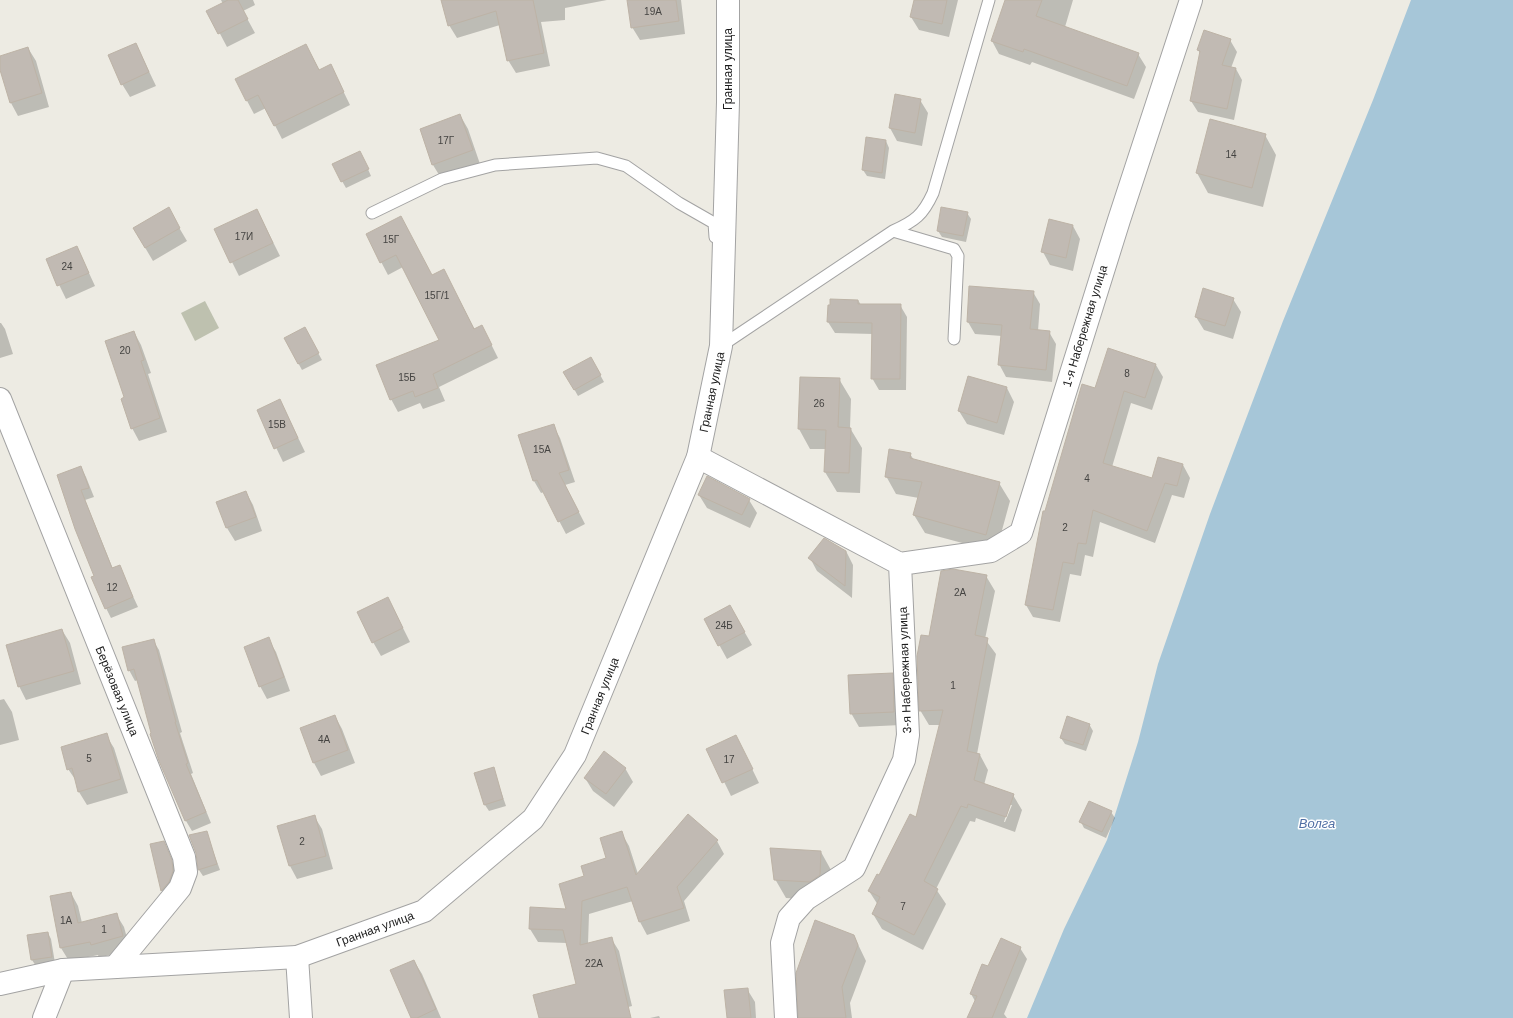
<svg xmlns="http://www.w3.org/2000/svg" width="1513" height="1018" font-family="Helvetica,sans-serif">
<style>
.construction{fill:#bec1af}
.water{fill:#a6c6d8}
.shadow{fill:#0003;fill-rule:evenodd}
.building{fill:#c1bab3;stroke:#bdb3a6}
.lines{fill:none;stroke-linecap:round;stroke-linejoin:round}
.service-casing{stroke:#a3a3a3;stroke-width:13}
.minor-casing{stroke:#a3a3a3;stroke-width:24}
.tertiary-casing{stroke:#a3a3a3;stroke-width:24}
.service{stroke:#fff;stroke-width:11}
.minor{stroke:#fff;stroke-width:22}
.tertiary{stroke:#fff;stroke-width:22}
.labels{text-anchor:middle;stroke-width:3;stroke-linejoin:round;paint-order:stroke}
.number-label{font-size:10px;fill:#454442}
.street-label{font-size:12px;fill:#1c1c1c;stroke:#fff}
.water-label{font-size:13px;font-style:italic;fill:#506fa4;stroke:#fff}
</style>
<rect width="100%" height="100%" fill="#edebe3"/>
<path class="construction" d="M 205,301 L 219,328 L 195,341 L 181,313 Z"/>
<path class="water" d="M 1411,0 L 1513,0 L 1513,1018 L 1027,1018 L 1064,929 L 1107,840 L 1138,742 L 1158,664 L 1210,514 L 1283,321 L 1373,100 Z"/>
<path class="shadow" d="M 221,0 L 253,0 L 255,5 L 243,11 L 255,33 L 227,47 L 208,11 L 223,4 Z
M 442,0 L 607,0 L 565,8 L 565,20 L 541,22 L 550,66 L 516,73 L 508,60 L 500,25 L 457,38 L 449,25 Z
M 628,0 L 681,0 L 685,34 L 640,40 L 632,27 Z
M 915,0 L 958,0 L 949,37 L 919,30 L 911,17 Z
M 1006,0 L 1073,0 L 1065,27 L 1138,54 L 1146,67 L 1134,99 L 1032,62 L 1030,65 L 999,54 L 992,41 Z
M 1230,40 L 1237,52 L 1231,68 L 1236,69 L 1242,80 L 1234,120 L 1198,112 L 1191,101 L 1201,55 L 1198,50 Z
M 136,44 L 156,86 L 130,97 L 122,84 Z
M 306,45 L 320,71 L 331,66 L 350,105 L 282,139 L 266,108 L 254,114 L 236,80 Z
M 28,48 L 36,61 L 49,107 L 18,116 L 11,103 L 0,67 L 0,57 Z
M 896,95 L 920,100 L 928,113 L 922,146 L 897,141 L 890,128 Z
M 460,115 L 468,129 L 480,164 L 441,178 L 433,165 L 421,129 Z
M 1265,135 L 1276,155 L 1263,207 L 1208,193 L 1197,173 Z
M 886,141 L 889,148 L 885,179 L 867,176 L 863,170 Z
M 363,158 L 371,176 L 346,188 L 342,181 Z
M 168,209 L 187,241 L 153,261 L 134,229 Z
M 257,210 L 280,256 L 239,276 L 216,230 Z
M 967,213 L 971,219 L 966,242 L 942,237 L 938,231 Z
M 1073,226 L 1080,239 L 1073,271 L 1050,265 L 1043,252 Z
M 367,235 L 432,276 L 444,270 L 475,330 L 482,326 L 498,358 L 439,387 L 445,401 L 423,409 L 420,403 L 398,412 L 391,399 L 440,340 L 403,267 L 388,275 Z
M 77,247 L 95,286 L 66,299 L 47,260 Z
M 970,287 L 1033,292 L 1040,304 L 1038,331 L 1049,332 L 1056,344 L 1052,382 L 1006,377 L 999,364 L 1002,336 L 975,334 L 968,322 Z
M 1233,299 L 1241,312 L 1233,339 L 1204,330 L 1196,317 Z
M 858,300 L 861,305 L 900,305 L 907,317 L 906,390 L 879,390 L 872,378 L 873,334 L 835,333 L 828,322 Z
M 0,323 L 1,323 L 5,329 L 13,354 L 0,358 Z
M 304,328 L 322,360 L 302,370 L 285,339 Z
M 134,332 L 141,345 L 151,373 L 148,374 L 167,432 L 139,441 L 132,428 L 125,398 Z
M 591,358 L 604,382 L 578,396 L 565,373 Z
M 1156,365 L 1163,377 L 1152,410 L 1131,403 L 1112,467 L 1153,479 L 1183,465 L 1190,478 L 1184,498 L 1172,495 L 1155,543 L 1100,522 L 1093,557 L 1085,555 L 1081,576 L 1070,574 L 1060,622 L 1033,617 L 1026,605 L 1046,512 L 1096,389 Z
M 839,379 L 851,399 L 850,428 L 862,448 L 860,493 L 837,492 L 825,472 L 826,449 L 810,449 L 799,429 Z
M 1007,388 L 1014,402 L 1004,435 L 967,424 L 959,411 Z
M 280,400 L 305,452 L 283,462 L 258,410 Z
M 553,425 L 560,438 L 575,482 L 565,485 L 585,524 L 566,534 L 544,492 L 541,493 L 534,481 Z
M 910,454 L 914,460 L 999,483 L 1010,501 L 996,552 L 925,533 L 914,515 L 919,498 L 896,494 L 886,476 Z
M 81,467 L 86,477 L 94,497 L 85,500 L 113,569 L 119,566 L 138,607 L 111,618 L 106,608 L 96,576 L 76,529 Z
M 246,492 L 253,505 L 262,531 L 235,541 L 227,528 L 218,503 Z
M 699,495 L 749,500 L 757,513 L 750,528 L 707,508 Z
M 846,551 L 853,565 L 852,598 L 817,571 L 810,558 Z
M 986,576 L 995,591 L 985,639 L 996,654 L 977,754 L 980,755 L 988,770 L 984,785 L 1013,795 L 1022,810 L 1015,832 L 976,818 L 975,822 L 970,821 L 936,889 L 946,904 L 923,950 L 882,929 L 873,914 L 878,905 L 869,891 L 916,818 L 941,725 L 929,725 L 920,710 L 929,637 ZM 1009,805 L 1012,805 L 1005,822 L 1004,822 Z
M 388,598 L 410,642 L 381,656 L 373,642 Z
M 705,619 L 737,619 L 752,645 L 727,659 Z
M 62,630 L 70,643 L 81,684 L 26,700 L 19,686 Z
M 268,639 L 276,652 L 290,691 L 267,699 L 260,686 Z
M 153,640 L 159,650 L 182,732 L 180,733 L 193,773 L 191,774 L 211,823 L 192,831 L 186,821 L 152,734 L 138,680 L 135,681 L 129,670 Z
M 892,674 L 900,687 L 901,725 L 859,727 L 851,713 Z
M 4,699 L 12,712 L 19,740 L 0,745 L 0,700 Z
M 335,716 L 342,729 L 355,763 L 321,776 L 314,763 Z
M 1089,724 L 1093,731 L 1086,751 L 1065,744 L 1061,738 Z
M 106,735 L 114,748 L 128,793 L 87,805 L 79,792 L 77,782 L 68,769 Z
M 736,736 L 759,783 L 731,796 L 708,749 Z
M 493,768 L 506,806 L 489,811 L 485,805 Z
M 625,768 L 633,782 L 614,807 L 593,791 L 585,778 Z
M 1111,812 L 1115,818 L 1106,838 L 1084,828 L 1081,822 Z
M 314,816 L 322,829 L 333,869 L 297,879 L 290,866 L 278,827 Z
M 206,832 L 220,870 L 203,876 L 199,870 L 197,852 Z
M 621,832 L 629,846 L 638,874 L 717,841 L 724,854 L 684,901 L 690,921 L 647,935 L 640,922 L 633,901 L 589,914 L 588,944 L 611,938 L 619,951 L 632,1006 L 613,1011 L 567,943 L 538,942 L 530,929 L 568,910 L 585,877 L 607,859 Z
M 164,842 L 175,868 L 176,878 L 165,897 L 162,891 L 151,845 Z
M 821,852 L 831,870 L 820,900 L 786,898 L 775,879 Z
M 71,893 L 78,906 L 82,923 L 116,914 L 124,927 L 130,949 L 99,958 L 98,955 L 69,961 L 61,948 Z
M 48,933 L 51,939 L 55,963 L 36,966 L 32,960 Z
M 854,936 L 866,961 L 850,1003 L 852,1018 L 799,1018 Z
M 1020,948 L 1027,959 L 1004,1014 L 1007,1018 L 972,1018 L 975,1001 L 971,994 L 989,968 Z
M 414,961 L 422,974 L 441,1018 L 412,1018 Z
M 747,989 L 755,1002 L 756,1018 L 728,1018 Z
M 659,1016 L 660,1018 L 650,1018 Z"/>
<path class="building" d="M 228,0 L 238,0 L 248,19 L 218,34 L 206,11 Z
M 441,0 L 533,0 L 544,53 L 507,61 L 496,11 L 448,26 Z
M 627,0 L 676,0 L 679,21 L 631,28 Z
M 914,0 L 947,0 L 942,24 L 910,17 Z
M 1005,0 L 1042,0 L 1036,16 L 1139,53 L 1127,86 L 1024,49 L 1023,52 L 991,41 Z
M 1204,30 L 1231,39 L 1222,65 L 1236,68 L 1227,109 L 1190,101 L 1200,51 L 1197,50 Z
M 136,43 L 149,72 L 121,85 L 108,55 Z
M 306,44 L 319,70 L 331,64 L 344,92 L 274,126 L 258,95 L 246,101 L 235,79 Z
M 28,47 L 42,93 L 10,103 L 0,70 L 0,56 Z
M 895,94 L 921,99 L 915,133 L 889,128 Z
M 460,114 L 473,150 L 432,165 L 420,129 Z
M 1210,119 L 1266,134 L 1252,188 L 1196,173 Z
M 866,137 L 886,140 L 882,173 L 862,170 Z
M 360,151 L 369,169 L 341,182 L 332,164 Z
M 169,207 L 180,228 L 145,248 L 133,228 Z
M 941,207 L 968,212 L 963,236 L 937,231 Z
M 257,209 L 273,243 L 230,263 L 214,229 Z
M 401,216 L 432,275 L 444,269 L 474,329 L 482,325 L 492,345 L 433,374 L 438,388 L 415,397 L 413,391 L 390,400 L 376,365 L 439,340 L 396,255 L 380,263 L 366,234 Z
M 1049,219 L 1073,225 L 1066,258 L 1041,252 Z
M 77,246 L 89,273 L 57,286 L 46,259 Z
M 969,286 L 1034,291 L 1030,329 L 1050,331 L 1046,370 L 998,365 L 1002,325 L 967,322 Z
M 1203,288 L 1234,298 L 1225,326 L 1195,317 Z
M 830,299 L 858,300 L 858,304 L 901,304 L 900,379 L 871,379 L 872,323 L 827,322 L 828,305 L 830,305 Z
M 305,327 L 319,353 L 298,364 L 284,338 Z
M 134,331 L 144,360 L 141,361 L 160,418 L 131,429 L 121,399 L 124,397 L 105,341 Z
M 1108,348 L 1156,364 L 1145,398 L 1124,391 L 1103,463 L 1152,478 L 1158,457 L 1183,464 L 1177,486 L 1165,483 L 1147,531 L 1093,510 L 1086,544 L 1078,543 L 1074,564 L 1063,562 L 1053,610 L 1025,605 L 1043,511 L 1045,511 L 1082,384 L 1095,388 Z
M 591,357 L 601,375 L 574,390 L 563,372 Z
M 968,376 L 1007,387 L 997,423 L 958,411 Z
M 800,377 L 840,378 L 838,427 L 851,428 L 849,473 L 824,472 L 826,430 L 798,429 Z
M 280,399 L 298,438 L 274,449 L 257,410 Z
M 554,424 L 569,470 L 559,473 L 579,512 L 558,522 L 537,480 L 533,481 L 518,435 Z
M 889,449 L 911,453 L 910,458 L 1000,482 L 986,535 L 913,515 L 922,482 L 885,477 Z
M 81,466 L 89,488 L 81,490 L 112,568 L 120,565 L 133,597 L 105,609 L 91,577 L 94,576 L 75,529 L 57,475 Z
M 707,476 L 750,499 L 742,515 L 698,495 Z
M 246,491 L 256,517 L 226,528 L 216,502 Z
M 824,538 L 846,551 L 845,586 L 808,558 Z
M 953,569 L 987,575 L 975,635 L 988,638 L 967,751 L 980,754 L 974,780 L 1014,794 L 1006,817 L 968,804 L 967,808 L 961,806 L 924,881 L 938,889 L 914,935 L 872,914 L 880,897 L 868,891 L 877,874 L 879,875 L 910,814 L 916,817 L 943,710 L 919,711 L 917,656 L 921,635 L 929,636 L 941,571 Z
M 388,597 L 403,628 L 372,643 L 357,612 Z
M 730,605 L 745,632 L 718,646 L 704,619 Z
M 62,629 L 74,671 L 18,687 L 6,645 Z
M 269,637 L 284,677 L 259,687 L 244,647 Z
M 154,639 L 176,722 L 175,722 L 188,763 L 186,764 L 206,812 L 185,821 L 159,761 L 150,734 L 151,733 L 134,669 L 128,671 L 122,647 Z
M 893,673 L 894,712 L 850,714 L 848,675 Z
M 335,715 L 348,750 L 313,763 L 300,728 Z
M 1067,716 L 1090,724 L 1083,745 L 1060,738 Z
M 107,733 L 121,779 L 78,792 L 72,768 L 67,770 L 61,747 Z
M 736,735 L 753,769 L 722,783 L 706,749 Z
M 604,751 L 626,768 L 606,794 L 584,778 Z
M 494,767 L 503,799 L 484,805 L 474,773 Z
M 1089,801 L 1112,811 L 1102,832 L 1079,822 Z
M 688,814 L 718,840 L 677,887 L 684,908 L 639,922 L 627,887 L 582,901 L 580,945 L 612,937 L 631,1018 L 539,1018 L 533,995 L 576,984 L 563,930 L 529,929 L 530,907 L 566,909 L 559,884 L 584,876 L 581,866 L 606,858 L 600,838 L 622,831 L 636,875 Z
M 315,815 L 326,856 L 289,866 L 277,826 Z
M 207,831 L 217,864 L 198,870 L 196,853 L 189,835 Z
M 164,841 L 172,860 L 173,871 L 169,882 L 161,891 L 150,844 Z
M 770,848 L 821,851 L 820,875 L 810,882 L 774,880 Z
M 71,892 L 78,923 L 117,913 L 123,936 L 91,945 L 90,942 L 60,948 L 50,896 Z
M 815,920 L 854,935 L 858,945 L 842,987 L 846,1018 L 798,1018 L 796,973 Z
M 48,932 L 52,957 L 31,960 L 27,935 Z
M 1001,938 L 1021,947 L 992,1018 L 967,1018 L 977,996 L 970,994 L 982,964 L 988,966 Z
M 414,960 L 436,1009 L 417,1018 L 411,1018 L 390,970 Z
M 748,988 L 751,1018 L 727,1018 L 724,990 Z"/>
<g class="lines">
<defs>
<path id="service" d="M 372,213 L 442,179 L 495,165 L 597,158 L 626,166 L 679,203 L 714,223 L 715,237
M 893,231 L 954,249 L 958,256 L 954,339
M 721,346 L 893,231 C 915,221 923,215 933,193 L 989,0"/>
<path id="minor" d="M 0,399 L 184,857 L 186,872 L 180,888 L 115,967
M 698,457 L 900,564
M 900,564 L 991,551 L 1021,533 L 1119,220 L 1191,0
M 297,957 L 301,1018
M 44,1018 L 63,970
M 786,1018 L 782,943 L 789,918 L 806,899 L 854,868 L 904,760 L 908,735 L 900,564"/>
<path id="tertiary" d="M 0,984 L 63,970 L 297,957 L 424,911 L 533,819 L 575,755 L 698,457 L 721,346 L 728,102 L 728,0"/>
</defs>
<use href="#service" class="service-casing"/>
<use href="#minor" class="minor-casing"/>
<use href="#tertiary" class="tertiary-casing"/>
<use href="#service" class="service"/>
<use href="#minor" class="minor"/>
<use href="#tertiary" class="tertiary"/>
</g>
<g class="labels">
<g class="number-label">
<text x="653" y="15">19А</text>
<text x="446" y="144">17Г</text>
<text x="1231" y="158">14</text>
<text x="244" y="240">17И</text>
<text x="391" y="243">15Г</text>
<text x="67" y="270">24</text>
<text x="437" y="299">15Г/1</text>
<text x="125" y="354">20</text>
<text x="1127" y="377">8</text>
<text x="407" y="381">15Б</text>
<text x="819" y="407">26</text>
<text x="277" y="428">15В</text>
<text x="542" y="453">15А</text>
<text x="1087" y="482">4</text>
<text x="1065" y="531">2</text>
<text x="112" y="591">12</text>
<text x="960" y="596">2А</text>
<text x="724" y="629">24Б</text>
<text x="953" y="689">1</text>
<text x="324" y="743">4А</text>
<text x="89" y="762">5</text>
<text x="729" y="763">17</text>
<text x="302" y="845">2</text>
<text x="903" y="910">7</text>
<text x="66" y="924">1А</text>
<text x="104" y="933">1</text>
<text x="594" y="967">22А</text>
</g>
<g class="street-label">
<text transform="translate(728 69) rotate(-90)" y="4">Гранная улица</text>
<text transform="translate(1085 326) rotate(-73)" y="4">1-я Набережная улица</text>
<text transform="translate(712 392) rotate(-78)" y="4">Гранная улица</text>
<text transform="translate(905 670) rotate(-92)" y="4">3-я Набережная улица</text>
<text transform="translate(117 691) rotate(68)" y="4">Берёзовая улица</text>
<text transform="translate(600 696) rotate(-68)" y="4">Гранная улица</text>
<text transform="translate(375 929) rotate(-20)" y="4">Гранная улица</text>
</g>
<g class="water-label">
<text x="1317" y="828">Волга</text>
</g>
</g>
</svg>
